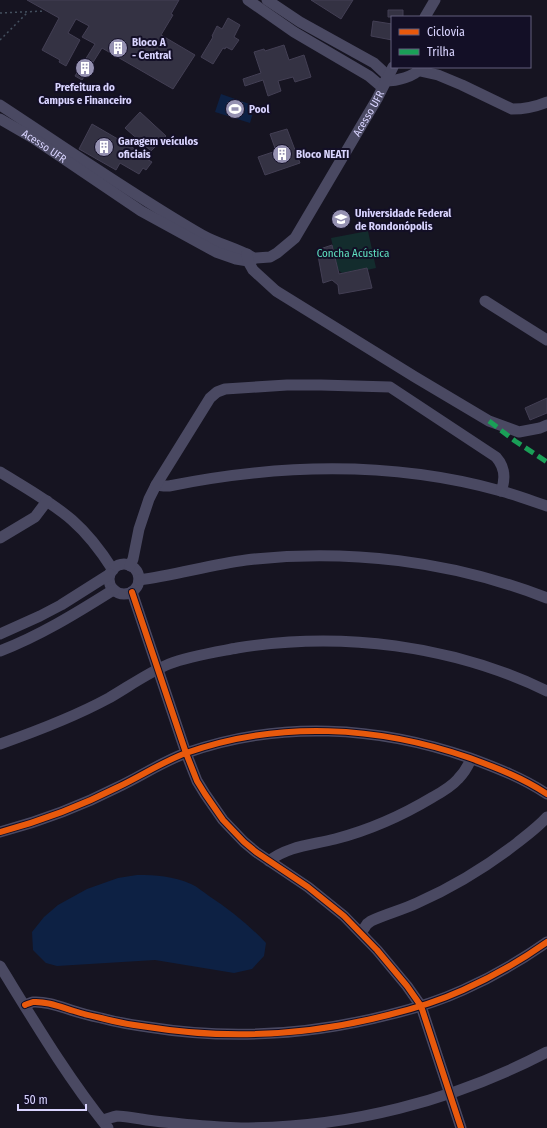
<svg xmlns="http://www.w3.org/2000/svg" width="547" height="1128" font-family="'Fira Sans Condensed',sans-serif">
<style>
.green{fill:#132c2d}
.water{fill:#0d2144}
.building{fill:#343243;stroke:#433f54}
.lines{fill:none;stroke-linecap:round;stroke-linejoin:round}
.path{stroke:#44505f;stroke-width:1.5;stroke-dasharray:2 3;stroke-linecap:butt}
.minor{stroke:#4a4962;stroke-width:11}
.quiet{stroke:#1a9f57;stroke-width:5;stroke-dasharray:10 5;stroke-linecap:butt}
.cycleway-casing{stroke:#130f26;stroke-width:8}
.cycleway{stroke:#e8590c;stroke-width:6}
.labels{text-anchor:middle;stroke-width:4;stroke-linejoin:round;paint-order:stroke}
.poi-label{font-size:11px;font-weight:bold;fill:#d9d4ff;stroke:#130f26;text-anchor:start}
.street-label{font-size:11px;fill:#d9d4ff;stroke:#130f26}
.park-label{font-size:11px;fill:#5fe0c0;stroke:#130f26}
</style>
<rect width="100%" height="100%" fill="#161421"/>
<path class="green" d="M 368,231 L 376,268 L 367,270 L 366,268 L 342,273 L 338,270 L 331,238 Z"/>
<path class="water" d="M 221,94 L 255,106 L 250,123 L 215,112 Z
M 137,875 C 156,875 173,876 191,884 C 198,887 203,892 209,896 C 230,910 249,925 266,943 L 264,956 L 252,969 L 234,973 L 155,960 L 57,966 L 46,963 L 33,950 L 32,932 L 44,917 L 58,905 L 87,889 L 118,878 Z"/>
<path class="building" d="M 27,0 L 179,0 L 171,14 L 173,15 L 161,35 L 195,55 L 173,89 L 102,48 L 82,80 L 75,76 L 95,44 L 82,37 L 89,26 L 76,19 L 68,33 L 80,40 L 66,66 L 59,62 L 60,60 L 42,50 L 59,18 Z
M 311,0 L 353,0 L 341,19 Z
M 388,10 L 403,10 L 403,17 L 388,17 Z
M 228,18 L 240,25 L 234,37 L 239,40 L 232,50 L 226,47 L 225,49 L 223,48 L 213,64 L 201,57 L 213,37 L 212,36 L 217,26 L 222,29 Z
M 373,21 L 392,24 L 392,40 L 371,36 Z
M 284,45 L 289,60 L 304,55 L 311,77 L 295,82 L 293,77 L 278,81 L 281,91 L 268,96 L 263,80 L 245,86 L 243,79 L 261,73 L 254,52 L 264,49 L 265,51 Z
M 140,112 L 166,136 L 151,151 L 125,128 Z
M 92,124 L 147,156 L 145,158 L 152,162 L 146,170 L 143,168 L 139,174 L 120,163 L 116,170 L 79,149 Z
M 287,129 L 300,163 L 265,175 L 258,157 L 276,151 L 270,134 Z
M 332,245 L 339,274 L 367,268 L 372,288 L 339,294 L 338,285 L 332,280 L 323,283 L 317,250 Z
M 547,398 L 547,413 L 530,420 L 525,408 Z"/>
<g class="lines">
<path class="path" d="M 0,13 L 45,11
M 0,40 L 27,13"/>
<g class="minor">
<path d="M 248,0 L 294,32 L 369,76 L 382,87"/>
<path d="M 267,0 L 300,22 L 374,63 L 388,76"/>
<path d="M 425,17 L 435,0"/>
<path d="M 420,71 L 438,75 L 462,85 L 512,109 C 524,109 535,107 547,102"/>
<path d="M 385,81 C 397,81 414,77 422,67"/>
<path d="M 0,105 C 67,149 133,195 202,235 C 218,244 236,248 252,257"/>
<path id="s1" d="M 0,119 L 33,138 L 141,211 L 216,252 L 236,259 L 248,261 L 256,258 L 270,257 L 277,253 L 295,238 L 377,99 L 393,67"/>
<path d="M 247,254 L 248,261 L 253,270 L 276,291 L 415,377 L 489,421 L 519,432 L 540,428 L 547,425"/>
<path d="M 485,301 L 547,340"/>
<path d="M 0,472 C 24,487 50,501 72,520 C 88,534 101,551 113,570"/>
<path d="M 156,485 L 164,486 L 169,486 C 278,464 393,461 501,491 C 516,495 532,501 547,506"/>
<path d="M 0,538 L 35,517 L 47,501"/>
<circle cx="124" cy="579" r="15"/>
<path d="M 130,566 L 133,559 L 139,529 L 149,499 L 156,485 L 210,398 L 217,392 L 225,389 L 287,385 L 321,385 L 390,387 L 496,457 C 505,467 506,478 501,491"/>
<path d="M 139,580 C 175,575 210,565 246,560 C 347,548 452,561 547,598"/>
<path d="M 132,592 L 186,753 L 197,781 L 205,794 L 223,820 L 244,842 L 256,852 L 308,887 L 344,916 L 377,950 L 407,986 L 421,1006 L 461,1128"/>
<path d="M 0,634 L 40,616 L 61,605 L 110,574"/>
<path d="M 0,651 C 39,636 75,614 110,592 L 114,590"/>
<path d="M 0,744 C 37,731 74,717 109,698 C 128,687 149,672 169,664 C 189,656 216,652 237,648 C 341,631 452,645 547,691"/>
<path d="M 0,832 C 41,821 81,806 118,787 C 141,776 162,762 186,753 C 279,720 378,726 470,758 C 497,768 523,778 547,794"/>
<path d="M 269,861 C 288,846 312,845 335,839 C 370,830 403,815 433,797 C 442,792 452,786 458,779 C 464,773 468,766 471,759"/>
<path d="M 361,933 L 367,924 L 371,921 C 386,914 402,910 417,903 C 453,887 486,867 517,843 C 527,835 538,827 547,817"/>
<path d="M 0,966 C 34,1021 67,1077 108,1128"/>
<path d="M 25,1005 C 27,1004 30,1003 33,1002 C 47,1001 61,1007 74,1011 C 83,1014 92,1016 101,1018 C 116,1022 132,1025 148,1027 C 228,1040 310,1035 388,1015 C 413,1009 439,1001 463,990 C 492,977 520,961 547,942"/>
<path d="M 102,1120 C 107,1119 112,1117 117,1116 C 124,1116 133,1118 141,1119 C 152,1121 163,1122 174,1123 C 196,1126 218,1127 241,1128 C 348,1128 453,1101 547,1052"/>
</g>
<path class="quiet" d="M 489,421 L 515,441 L 547,462"/>
<defs>
<path id="cycleway" d="M 132,592 L 186,753 L 197,781 L 205,794 L 223,820 L 244,842 L 256,852 L 308,887 L 344,916 L 377,950 L 407,986 L 421,1006 L 461,1128
M 0,832 C 41,821 81,806 118,787 C 141,776 162,762 186,753 C 279,720 378,726 470,758 C 497,768 523,778 547,794
M 25,1005 C 27,1004 30,1003 33,1002 C 47,1001 61,1007 74,1011 C 83,1014 92,1016 101,1018 C 116,1022 132,1025 148,1027 C 228,1040 310,1035 388,1015 C 413,1009 439,1001 463,990 C 492,977 520,961 547,942"/>
</defs>
<use href="#cycleway" class="cycleway-casing"/>
<use href="#cycleway" class="cycleway"/>
</g>
<defs>
<symbol id="building-disc" viewBox="-11 -11 22 22"><circle r="9.5" fill="#9591b1" stroke="#130f26"/><path d="M-4-6H4V6H1V3H-1V6H-4ZM-2.5-4.3h1.7v1.8h-1.7ZM.8-4.3h1.7v1.8H.8ZM-2.5-1h1.7V.8h-1.7ZM.8-1h1.7V.8H.8Z" fill="#fff"/></symbol>
<symbol id="stadium-disc" viewBox="-11 -11 22 22"><circle r="9.5" fill="#9591b1" stroke="#130f26"/><path d="M0-5a6.5 5 0 1 0 0 10a6.5 5 0 1 0 0-10ZM-3.5-1.8h7v3.6h-7Z" fill="#fff"/></symbol>
<symbol id="university-disc" viewBox="-11 -11 22 22"><circle r="9.5" fill="#9591b1" stroke="#130f26"/><path d="M0-5L7-2L0 1L-7-2ZM-4 1L0 2.5L4 1V4Q0 6-4 4Z" fill="#fff"/></symbol>
</defs>
<g fill-rule="evenodd">
<use href="#building-disc" x="107" y="37" width="22" height="22"/>
<use href="#building-disc" x="74" y="57" width="22" height="22"/>
<use href="#stadium-disc" x="224" y="98" width="22" height="22"/>
<use href="#building-disc" x="93" y="136" width="22" height="22"/>
<use href="#building-disc" x="271" y="143" width="22" height="22"/>
<use href="#university-disc" x="330" y="208" width="22" height="22"/>
</g>
<g class="labels">
<g class="poi-label">
<text x="132" y="46">Bloco A<tspan x="132" dy="13">- Central</tspan></text>
<text x="85" y="91" text-anchor="middle">Prefeitura do<tspan x="85" dy="13">Campus e Financeiro</tspan></text>
<text x="249" y="113">Pool</text>
<text x="118" y="145">Garagem veículos<tspan x="118" dy="13">oficiais</tspan></text>
<text x="296" y="158">Bloco NEATI</text>
<text x="355" y="217">Universidade Federal<tspan x="355" dy="13">de Rondonópolis</tspan></text>
</g>
<g class="street-label">
<text dy="4" stroke="none"><textPath href="#s1" startOffset="486">Acesso UFR</textPath></text>
<text dy="4" stroke="none"><textPath href="#s1" startOffset="52">Acesso UFR</textPath></text>
</g>
<g class="park-label">
<text x="353" y="257">Concha Acústica</text>
</g>
</g>
<rect x="391" y="16" width="140" height="52" fill="#130f26" stroke="#625e7d"/>
<rect x="399" y="29" width="20" height="6" fill="#e8590c" stroke="#625e7d"/>
<text x="427" y="36" font-size="12" fill="#d9d4ff">Ciclovia</text>
<rect x="399" y="49" width="20" height="6" fill="#1a9f57" stroke="#625e7d"/>
<text x="427" y="56" font-size="12" fill="#d9d4ff">Trilha</text>
<path d="M18 1104v6h68v-6" fill="none" stroke="#d9d4ff" stroke-width="2"/>
<text x="24" y="1104" font-size="12" fill="#d9d4ff" stroke="#130f26" stroke-width="3" paint-order="stroke">50 m</text>
</svg>
